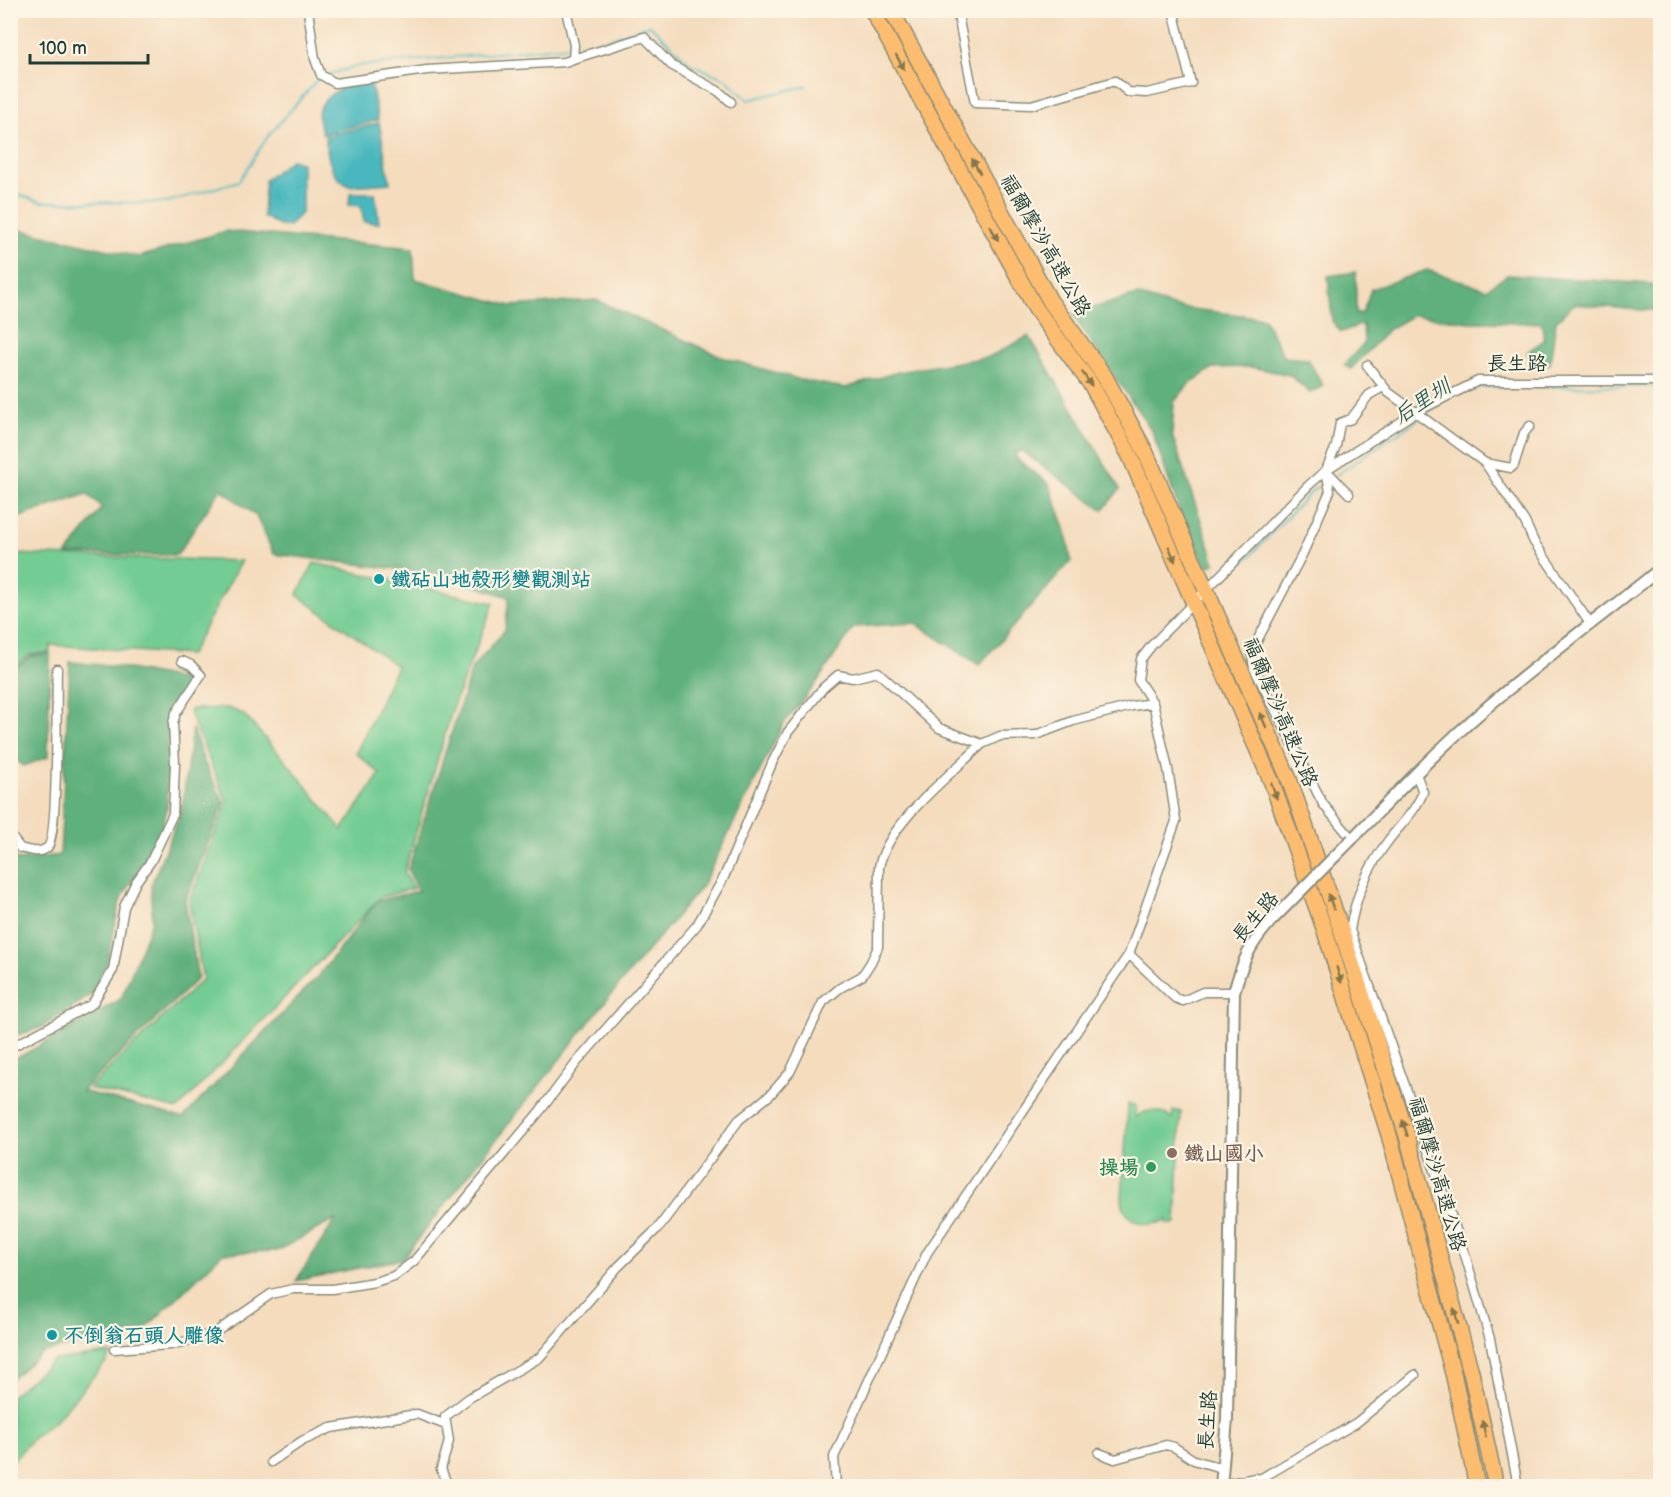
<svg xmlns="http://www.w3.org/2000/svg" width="1671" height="1497" font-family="'Balsamiq Sans','LXGW WenKai TC',sans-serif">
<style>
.green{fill:#73cc93;stroke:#498464;stroke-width:1.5}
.forest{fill:#5eb07d;stroke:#3e7658;stroke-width:1.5}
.water{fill:#49b8be;stroke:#347a79;stroke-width:1.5}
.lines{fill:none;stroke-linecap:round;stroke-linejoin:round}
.stream{stroke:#49b8be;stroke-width:2}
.minor-casing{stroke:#8a8c78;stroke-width:11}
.tertiary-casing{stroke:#8a8c78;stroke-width:14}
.motorway-casing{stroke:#8a8c78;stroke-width:18}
.minor{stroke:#fff;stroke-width:8}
.tertiary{stroke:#fff;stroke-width:10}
.motorway{stroke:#fcbd6f;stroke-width:15}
.tertiary-bridge-casing{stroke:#8a8c78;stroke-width:14;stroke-linecap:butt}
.tertiary-bridge{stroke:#fff;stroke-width:10}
.oneway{fill:#82774f}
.culture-dot{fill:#0f9aa8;stroke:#fcf5e5;stroke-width:2}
.education-dot{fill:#8d6e63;stroke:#fcf5e5;stroke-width:2}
.leisure-dot{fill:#2e9e5b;stroke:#fcf5e5;stroke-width:2}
.labels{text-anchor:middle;stroke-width:4.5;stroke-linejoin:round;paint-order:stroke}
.street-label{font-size:20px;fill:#1f3d34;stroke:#fcf5e5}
.culture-label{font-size:20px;font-weight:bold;fill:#0d838f;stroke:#fcf5e5;text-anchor:start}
.education-label{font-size:20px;font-weight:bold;fill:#785e54;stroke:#fcf5e5;text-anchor:start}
.leisure-label{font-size:20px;font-weight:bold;fill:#27864d;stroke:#fcf5e5;text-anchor:end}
.water-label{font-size:21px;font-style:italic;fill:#2a5c56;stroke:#fcf5e5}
</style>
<rect width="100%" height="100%" fill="#fcf5e5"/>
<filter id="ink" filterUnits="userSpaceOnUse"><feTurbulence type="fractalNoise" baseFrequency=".0167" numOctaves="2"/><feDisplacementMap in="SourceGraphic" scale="12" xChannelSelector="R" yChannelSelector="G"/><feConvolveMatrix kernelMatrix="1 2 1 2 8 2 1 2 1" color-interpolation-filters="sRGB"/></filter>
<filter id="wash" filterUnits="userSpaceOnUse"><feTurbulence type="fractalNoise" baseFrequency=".008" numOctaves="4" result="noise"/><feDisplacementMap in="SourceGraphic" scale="24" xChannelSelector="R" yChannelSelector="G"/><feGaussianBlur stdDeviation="1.35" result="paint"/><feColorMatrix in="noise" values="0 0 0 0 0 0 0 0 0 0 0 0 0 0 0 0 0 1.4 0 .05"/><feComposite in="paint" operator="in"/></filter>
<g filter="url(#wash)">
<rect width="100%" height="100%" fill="#f4dcbd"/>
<path class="green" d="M 11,554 L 241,561 L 190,655 L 50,645 L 50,652 L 29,655 L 11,669 Z
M 314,563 L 494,603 L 454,704 L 404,873 L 414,888 L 381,897 L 178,1109 L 89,1088 L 203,979 L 189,902 L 227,802 L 189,712 L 191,709 L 228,708 L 243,714 L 284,759 L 342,830 L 380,774 L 356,753 L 397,666 L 297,595 Z
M 1128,1104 L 1136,1105 L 1136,1117 C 1148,1108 1161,1109 1172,1119 L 1173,1111 L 1181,1111 L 1176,1224 L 1167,1224 L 1167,1219 C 1148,1230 1123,1223 1122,1198 Z
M 111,1353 L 106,1362 L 55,1421 L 34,1437 L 11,1463 L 11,1396 L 54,1360 Z"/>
<path class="forest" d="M 11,202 L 12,203 L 13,228 L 139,257 L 226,231 L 413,248 L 415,279 L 511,306 L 596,300 L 722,357 L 801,380 L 845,388 L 898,372 L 989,357 L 1029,336 L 1120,489 L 1103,510 L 1022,451 L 1016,452 L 1016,458 L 1049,484 L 1066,531 L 1071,561 L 979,665 L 915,623 L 854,627 L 815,685 L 784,723 L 702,886 L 609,997 L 402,1259 L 296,1281 L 336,1219 L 277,1251 L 223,1253 L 144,1330 L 43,1352 L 11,1379 L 11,1059 L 23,1055 L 121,999 L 152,921 L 151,885 L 182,809 L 192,728 L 204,762 L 224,803 L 185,901 L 198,978 L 82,1091 L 183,1118 L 319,975 L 377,901 L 418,891 L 408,870 L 472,668 L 505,630 L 509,597 L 439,574 L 274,554 L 256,516 L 221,489 L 177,555 L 67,554 L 102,508 L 87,494 L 11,520 Z
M 1427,270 L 1486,289 L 1507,275 L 1652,284 L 1660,292 L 1660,310 L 1639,310 L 1574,304 L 1556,321 L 1550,364 L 1535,367 L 1527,352 L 1544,340 L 1542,323 L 1470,322 L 1413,315 L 1389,329 L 1351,369 L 1344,365 L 1364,343 L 1363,324 L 1341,332 L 1332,321 L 1328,276 L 1356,272 L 1356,314 L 1363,312 L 1371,289 Z
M 1137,295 L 1176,307 L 1264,318 L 1284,357 L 1308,359 L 1323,386 L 1310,393 L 1290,375 L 1251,367 L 1213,368 L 1190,383 L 1174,402 L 1172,435 L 1215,563 L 1208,567 L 1189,539 L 1152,431 L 1072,314 Z
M 50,654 L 48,757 L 24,766 L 11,757 L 11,671 L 31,656 Z
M 70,662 L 119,667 L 186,680 L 168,717 L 167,808 L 161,830 L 120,901 L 107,963 L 90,996 L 42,1027 L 11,1037 L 10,849 L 17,860 L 60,855 Z"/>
<path class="water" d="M 369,82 L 371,84 L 378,120 L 323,134 C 321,127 316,117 319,110 C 327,91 350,83 369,82 Z
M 379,123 L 390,183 L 349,186 C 329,177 328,155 325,136 Z
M 292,159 L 302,163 L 302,212 L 289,226 L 280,226 L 263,216 L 265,180 Z
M 350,193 L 375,193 L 379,223 L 364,222 L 361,206 L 349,205 Z"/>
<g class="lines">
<path class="stream" d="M 577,45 L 599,42 L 650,25 L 691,64 L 726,79 L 748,100 L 806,86
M 327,75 L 358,66 L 571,46
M 10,192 L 41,202 L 164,203 L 239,181 L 268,136 L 319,78
M 1474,387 L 1660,386
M 1425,414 L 1440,404
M 1336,475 L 1420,418
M 1245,561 L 1313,490 L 1326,482"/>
</g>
</g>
<g filter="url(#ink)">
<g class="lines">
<defs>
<path id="minor" d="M 308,10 L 315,59 L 321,75 L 335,83 L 427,70 L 565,62 L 573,59 L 574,45 L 566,10
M 957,10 L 975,103 L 1031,105 L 1115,81 L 1128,92 L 1147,93 L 1191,83 L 1173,10
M 573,59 L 644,37 L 671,65 L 718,91 L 731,102
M 1367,365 L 1388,392 L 1485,463 L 1525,522 L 1534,542 L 1591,625
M 1485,463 L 1511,468 L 1514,465 L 1524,433 L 1530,426
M 1326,470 L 1349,494
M 1416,774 L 1423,792 C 1416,811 1400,825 1388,841 C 1368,867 1355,898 1350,930 L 1466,1258 L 1490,1339 L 1518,1486
M 10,835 L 20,848 C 28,850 39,854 47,848 C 59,839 56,693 57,669
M 1352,839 L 1323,804 L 1254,668 L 1252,654 L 1258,639 L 1303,553 L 1330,491 L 1326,470 L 1336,446 L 1340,423 L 1351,419 L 1369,395 L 1383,387
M 1129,954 L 1175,998 L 1183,1001 L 1203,992 L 1234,992
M 10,1048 L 92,1004 L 113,970 L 124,907 L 136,882 L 151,861 L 173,814 L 175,764 L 173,723 L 176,713 L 201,675 L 191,665 L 182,661
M 114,1349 L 171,1345 L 199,1338 L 216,1332 L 271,1294 L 293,1289 L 332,1289 L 375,1282 L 394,1276 L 414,1261 L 540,1111 L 577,1062 L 697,925 L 724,877 L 773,761 L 788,732 L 823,688 L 838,675 L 853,678 L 878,672 L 939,728 L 982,744 L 1000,736 L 1036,735 L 1073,721 L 1132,706 L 1153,703
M 1099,1453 L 1115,1459 L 1166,1445 L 1174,1447 L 1194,1460 L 1221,1468
M 271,1462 L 302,1441 L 331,1428 L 417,1414 L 446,1425
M 1222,1485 L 1255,1478 L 1260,1479 L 1356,1423 L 1415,1375
M 448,1486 L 441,1469 L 449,1441 L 445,1417 L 469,1398 L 539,1358 L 618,1267 L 659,1227 L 739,1120 L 770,1095 L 790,1072 L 823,1002 L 840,988 L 862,976 L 871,962 L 878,947 L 879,867 C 888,823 950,775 982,744
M 836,1486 L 834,1457 L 927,1253 L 1129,954 L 1176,821 L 1168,769 L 1153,703 L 1138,680 L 1141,659 L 1152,645 L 1309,485 L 1326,470 L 1416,412 L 1478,381 L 1660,381"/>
<path id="tertiary" d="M 1352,839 C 1395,795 1438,749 1486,708 C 1542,660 1602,616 1660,569
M 1221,1486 L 1227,1419 L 1234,992 C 1243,961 1248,947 1270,922"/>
<path id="motorway" d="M 872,10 L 1036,309 L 1092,386 L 1130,456 L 1272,783 L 1324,928 L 1389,1135 L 1454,1377 L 1477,1486
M 891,10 L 1050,301 L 1105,377 L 1145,451 L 1289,779 L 1340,926 L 1407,1136 L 1471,1372 L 1496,1486"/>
</defs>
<use href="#minor" class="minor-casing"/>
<use href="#tertiary" class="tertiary-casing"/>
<use href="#motorway" class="motorway-casing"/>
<use href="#minor" class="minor"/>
<use href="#tertiary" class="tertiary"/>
<use href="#motorway" class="motorway"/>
<defs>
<path id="tertiary-bridge" d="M 1270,922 L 1352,839"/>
</defs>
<use href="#tertiary-bridge" class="tertiary-bridge-casing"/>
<use href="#tertiary-bridge" class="tertiary-bridge"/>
</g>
<defs><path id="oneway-solid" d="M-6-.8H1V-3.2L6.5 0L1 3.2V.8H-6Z" transform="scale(1.5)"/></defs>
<g class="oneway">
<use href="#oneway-solid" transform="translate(900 62) rotate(61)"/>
<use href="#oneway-solid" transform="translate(976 166) rotate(-119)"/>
<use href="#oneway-solid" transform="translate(994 233) rotate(61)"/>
<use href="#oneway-solid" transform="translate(1087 379) rotate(55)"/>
<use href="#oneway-solid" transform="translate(1172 554) rotate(67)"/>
<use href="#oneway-solid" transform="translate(1263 720) rotate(-114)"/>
<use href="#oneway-solid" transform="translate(1274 791) rotate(70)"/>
<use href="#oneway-solid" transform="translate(1331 902) rotate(-109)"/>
<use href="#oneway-solid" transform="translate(1339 975) rotate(73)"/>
<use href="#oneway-solid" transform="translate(1405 1128) rotate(-108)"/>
<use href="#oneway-solid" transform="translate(1456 1316) rotate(-105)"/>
<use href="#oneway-solid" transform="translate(1484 1429) rotate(-102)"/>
</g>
</g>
<g class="culture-dot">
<circle cx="379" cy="579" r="6"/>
<circle cx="52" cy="1335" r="6"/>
</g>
<circle class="education-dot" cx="1172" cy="1153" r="6"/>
<circle class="leisure-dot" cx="1151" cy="1167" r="6"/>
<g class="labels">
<g class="street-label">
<text transform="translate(1046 245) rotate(60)" y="7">福爾摩沙高速公路</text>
<text x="1517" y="370">長生路</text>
<text transform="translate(1281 712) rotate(67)" y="7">福爾摩沙高速公路</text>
<text transform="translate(1255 917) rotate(-50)" y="7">長生路</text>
<text transform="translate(1438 1174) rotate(74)" y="7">福爾摩沙高速公路</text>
<text transform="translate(1207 1420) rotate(-86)" y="7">長生路</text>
</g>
<g class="culture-label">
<text x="391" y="586">鐵砧山地殼形變觀測站</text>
<text x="64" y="1342">不倒翁石頭人雕像</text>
</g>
<g class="education-label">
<text x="1184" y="1160">鐵山國小</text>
</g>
<g class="leisure-label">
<text x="1139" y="1174">操場</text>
</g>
<g class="water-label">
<text transform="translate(1422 401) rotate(-33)" y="7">后里圳</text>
</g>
</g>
<rect width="1671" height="1497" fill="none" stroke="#fcf5e5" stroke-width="36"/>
<path d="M30 54v9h118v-9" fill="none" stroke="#1f3d34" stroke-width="3"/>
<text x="39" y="54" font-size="18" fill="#1f3d34" stroke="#fcf5e5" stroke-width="4.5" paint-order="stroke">100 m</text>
</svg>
